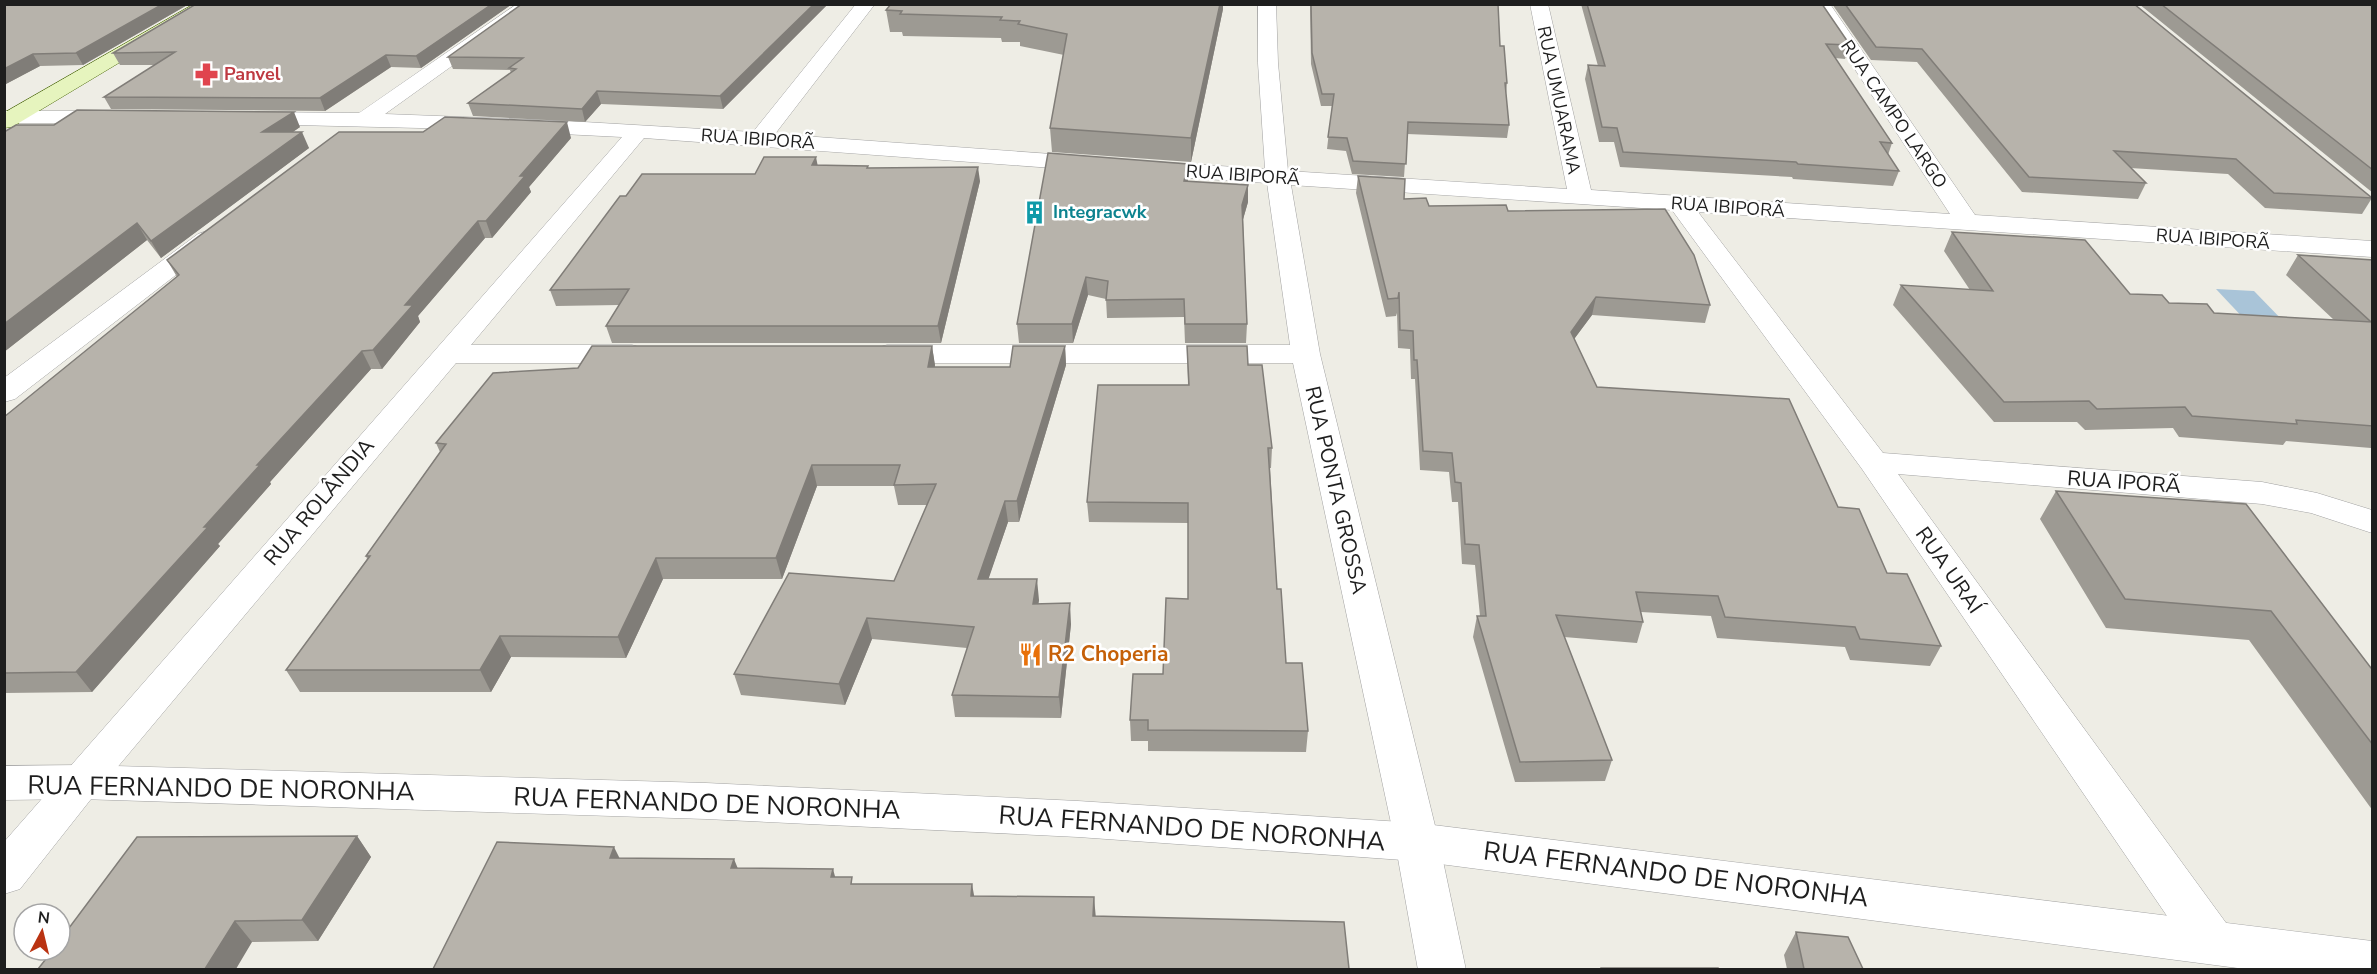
<svg xmlns="http://www.w3.org/2000/svg" width="2377" height="974" font-family="'Nunito Sans',sans-serif">
<style>
.water{fill:#a9c4d8}
.lines{fill:none;stroke-linecap:round;stroke-linejoin:round}
.minor-casing{stroke:#a2a2a2;stroke-width:1}
.tertiary-casing{stroke:#a2a2a2;stroke-width:1}
.secondary-casing{stroke:#4f6c0f;stroke-width:1}
.minor{fill:#fff;fill-rule:evenodd}
.tertiary{fill:#fff;fill-rule:evenodd}
.secondary{fill:#e6f4be;fill-rule:evenodd}
.wall{fill:#9d9a93}
.shaded-wall{fill:#807d78}
.building{fill:#b7b3ab;stroke:#807d78;stroke-width:1.5}
.labels{text-anchor:middle;stroke-width:5;stroke-linejoin:round;paint-order:stroke}
.far-health-label{font-size:18px;font-weight:bold;fill:#be3a42;stroke:#fff;text-anchor:start}
.far-street-label{font-size:18px;fill:#1e1e1e;stroke:#fff}
.far-culture-label{font-size:18px;font-weight:bold;fill:#0d838f;stroke:#fff;text-anchor:start}
.street-label{font-size:21px;fill:#1e1e1e;stroke:#fff}
.food-label{font-size:21px;font-weight:bold;fill:#c56008;stroke:#fff;text-anchor:start}
.near-street-label{font-size:26px;fill:#1e1e1e;stroke:#fff}
</style>
<rect width="100%" height="100%" fill="#eeede5"/>
<path class="water" d="M 2216,289 L 2254,291 L 2287,325 L 2247,322 Z"/>
<g class="lines">
<defs>
<path id="minor" d="M 517,4 L 538,4 L 385,114 L 567,121 L 753,132 L 856,4 L 875,4 L 775,134 L 1093,157 L 1101,159 L 1104,164 L 1101,169 L 1093,171 L 644,138 L 471,345 L 632,345 L 642,348 L 646,354 L 642,360 L 632,363 L 456,363 L 95,794 L 20,889 L 4,894 L 4,842 L 622,137 L 462,129 L 252,124 L 244,123 L 241,118 L 244,113 L 252,112 L 359,113 Z
M 1258,4 L 1276,4 L 1278,63 L 1288,171 L 1567,189 L 1530,4 L 1548,4 L 1591,190 L 1950,214 L 1812,4 L 1830,4 L 1975,215 L 2372,241 L 2372,257 L 1698,212 L 1883,453 L 2262,482 L 2317,493 L 2372,510 L 2372,533 L 2311,513 L 2262,504 L 1898,474 L 2229,927 L 2236,942 L 2229,957 L 2212,963 L 2195,957 L 1862,469 L 1672,210 L 1291,185 L 1320,354 L 1439,842 L 1466,970 L 1418,970 L 1395,842 L 1293,363 L 887,363 L 877,360 L 873,354 L 877,348 L 887,345 L 1290,345 L 1267,183 L 1144,175 L 1136,173 L 1133,168 L 1136,163 L 1144,161 L 1265,169 L 1258,63 Z
M 4,111 L 110,111 L 118,112 L 121,117 L 118,122 L 110,123 L 4,123 Z
M 207,231 L 216,234 L 220,239 L 216,244 L 15,399 L 4,402 L 4,378 L 198,234 Z"/>
<path id="tertiary" d="M 80,765 L 706,783 L 1078,801 L 1417,823 L 2372,941 L 2372,970 L 2253,970 L 1417,861 L 1078,837 L 706,819 L 80,799 L 4,800 L 4,766 Z"/>
<path id="secondary" d="M 194,4 L 217,4 L 12,127 L 4,128 L 4,113 Z"/>
</defs>
<use href="#minor" class="minor-casing"/>
<use href="#tertiary" class="tertiary-casing"/>
<use href="#secondary" class="secondary-casing"/>
<use href="#minor" class="minor"/>
<use href="#tertiary" class="tertiary"/>
<use href="#secondary" class="secondary"/>
</g>
<path class="wall" d="M 4,4 L 189,4 L 83,65 L 40,66 L 4,85 Z
M 196,4 L 512,4 L 421,68 L 391,67 L 325,111 L 111,109 L 104,97 L 155,65 L 120,65 L 113,53 Z
M 828,4 L 723,109 L 601,104 L 585,122 L 473,116 L 468,103 L 511,73 L 510,70 L 453,69 L 448,57 Z
M 1310,4 L 1498,4 L 1500,46 L 1507,83 L 1506,94 L 1509,125 L 1507,138 L 1407,134 L 1404,177 L 1352,174 L 1346,151 L 1327,149 L 1332,106 L 1321,106 L 1311,64 Z
M 1581,4 L 1822,4 L 1850,45 L 1845,59 L 1835,58 L 1892,143 L 1888,155 L 1899,171 L 1893,186 L 1793,179 L 1792,177 L 1620,167 L 1614,142 L 1599,142 L 1585,79 L 1588,65 L 1598,66 Z
M 1832,4 L 2134,4 L 2372,198 L 2362,214 L 2265,208 L 2228,174 L 2130,168 L 2146,183 L 2138,199 L 2022,192 L 1917,62 L 1871,60 Z
M 2139,4 L 2373,4 L 2373,193 Z
M 1223,9 L 1191,162 L 1052,152 L 1050,128 L 1064,55 L 1020,46 L 1020,42 L 1002,42 L 1001,38 L 903,36 L 902,32 L 890,32 L 886,10 Z
M 300,127 L 293,132 L 309,148 L 161,258 L 147,240 L 4,352 L 4,132 Z
M 571,138 L 529,187 L 531,192 L 492,238 L 485,238 L 418,316 L 420,322 L 382,369 L 371,369 L 270,482 L 271,484 L 218,544 L 220,546 L 92,692 L 4,693 L 4,417 L 177,277 L 167,260 Z
M 818,165 L 869,168 L 980,181 L 941,343 L 612,343 L 606,326 L 619,305 L 556,306 L 550,290 L 626,196 L 755,174 Z
M 1358,176 L 1404,199 L 1429,206 L 1508,211 L 1710,305 L 1705,323 L 1592,315 L 1574,339 L 1597,387 L 1838,507 L 1941,646 L 1930,666 L 1850,660 L 1845,647 L 1717,638 L 1711,616 L 1641,612 L 1643,622 L 1637,643 L 1564,637 L 1612,760 L 1605,781 L 1515,782 L 1473,637 L 1477,616 L 1480,616 L 1475,565 L 1462,564 L 1458,502 L 1452,502 L 1449,472 L 1420,470 L 1415,379 L 1411,379 L 1410,349 L 1398,348 L 1397,313 L 1396,316 L 1386,317 L 1356,193 Z
M 1187,182 L 1248,185 L 1248,202 L 1243,219 L 1247,324 L 1246,343 L 1185,343 L 1184,317 L 1107,318 L 1106,299 L 1088,295 L 1073,343 L 1019,343 L 1017,324 Z
M 1952,232 L 2130,294 L 2214,313 L 2334,320 L 2286,275 L 2298,255 L 2373,260 L 2373,449 L 2371,448 L 2286,441 L 2283,445 L 2179,437 L 2173,428 L 2085,430 L 2077,422 L 1994,422 L 1893,305 L 1901,285 L 1970,290 L 1944,251 Z
M 932,346 L 935,367 L 1010,367 L 1065,346 L 1066,365 L 1019,522 L 1008,522 L 988,579 L 1039,600 L 1038,604 L 1071,624 L 1061,718 L 955,717 L 952,695 L 967,648 L 872,639 L 845,705 L 741,695 L 734,674 L 894,581 L 927,505 L 898,505 L 894,486 L 817,486 L 782,579 L 663,579 L 626,658 L 511,657 L 491,692 L 300,692 L 286,670 L 367,559 L 366,556 L 440,452 L 436,443 Z
M 1187,346 L 1248,365 L 1272,448 L 1271,468 L 1270,468 L 1277,589 L 1286,663 L 1308,731 L 1306,752 L 1148,751 L 1148,741 L 1131,741 L 1130,720 L 1163,674 L 1188,599 L 1188,523 L 1089,522 L 1087,502 L 1188,385 Z
M 2056,491 L 2246,504 L 2371,668 L 2373,668 L 2373,811 L 2249,640 L 2106,628 L 2040,519 Z
M 357,836 L 371,857 L 318,941 L 252,942 L 38,969 Z
M 1796,932 L 1863,969 L 1787,969 L 1784,955 Z"/>
<path class="shaded-wall" d="M 163,4 L 189,4 L 83,65 L 76,53 Z
M 492,4 L 512,4 L 421,68 L 416,56 Z
M 814,4 L 828,4 L 723,109 L 720,96 Z
M 1220,4 L 1223,4 L 1223,9 L 1191,162 L 1191,138 Z
M 33,54 L 40,66 L 4,85 L 4,69 Z
M 386,55 L 391,67 L 325,111 L 320,98 Z
M 597,91 L 601,104 L 585,122 L 582,109 Z
M 294,112 L 300,127 L 269,148 L 262,132 Z
M 567,122 L 571,138 L 529,187 L 531,192 L 492,238 L 486,221 L 520,176 Z
M 302,132 L 309,148 L 161,258 L 151,241 Z
M 816,157 L 819,172 L 812,165 Z
M 1188,164 L 1188,180 L 1184,198 L 1184,181 Z
M 978,167 L 980,181 L 941,343 L 938,326 Z
M 1248,185 L 1248,202 L 1242,223 L 1242,205 Z
M 478,221 L 485,238 L 418,316 L 420,322 L 382,369 L 373,350 L 405,305 Z
M 137,223 L 147,240 L 4,352 L 4,324 Z
M 1086,277 L 1088,295 L 1073,343 L 1072,324 Z
M 1596,297 L 1592,315 L 1566,350 L 1571,332 Z
M 932,346 L 935,365 L 931,387 L 928,367 Z
M 1065,346 L 1066,365 L 1019,522 L 1017,501 Z
M 362,351 L 371,369 L 270,482 L 271,484 L 218,544 L 220,546 L 92,692 L 76,672 L 257,465 Z
M 812,465 L 817,486 L 782,579 L 776,558 Z
M 1005,501 L 1008,522 L 981,601 L 978,579 Z
M 656,558 L 663,579 L 626,658 L 618,637 Z
M 1037,579 L 1039,600 L 1035,625 L 1033,604 Z
M 1070,603 L 1071,624 L 1061,718 L 1059,697 Z
M 867,618 L 872,639 L 845,705 L 839,684 Z
M 500,636 L 511,657 L 491,692 L 480,670 Z
M 357,836 L 371,857 L 318,941 L 302,920 Z
M 614,847 L 625,869 L 610,858 Z
M 734,859 L 743,881 L 731,868 Z
M 833,869 L 839,891 L 831,877 Z
M 972,884 L 976,906 L 971,896 Z
M 1094,897 L 1096,919 L 1093,916 Z
M 235,921 L 252,942 L 236,969 L 205,969 Z"/>
<path class="building" d="M 4,4 L 163,4 L 76,53 L 33,54 L 4,69 Z
M 196,4 L 492,4 L 416,56 L 386,55 L 320,98 L 104,97 L 175,52 L 113,53 Z
M 522,4 L 814,4 L 720,96 L 597,91 L 582,109 L 468,103 L 516,69 L 509,68 L 523,58 L 448,57 Z
M 891,4 L 1220,4 L 1191,138 L 1050,128 L 1067,34 L 1018,24 L 1020,21 L 1000,20 L 1002,17 L 900,14 L 902,11 L 886,10 Z
M 1311,4 L 1498,4 L 1500,46 L 1504,46 L 1507,83 L 1505,83 L 1509,125 L 1408,122 L 1406,164 L 1353,161 L 1347,138 L 1328,137 L 1334,94 L 1322,94 L 1312,53 Z
M 1587,4 L 1822,4 L 1850,45 L 1826,44 L 1892,143 L 1880,142 L 1899,171 L 1798,164 L 1796,162 L 1623,152 L 1617,128 L 1602,127 L 1588,65 L 1605,66 Z
M 1845,4 L 2134,4 L 2372,198 L 2274,193 L 2236,159 L 2114,151 L 2146,183 L 2029,177 L 1922,49 L 1876,47 Z
M 2161,4 L 2373,4 L 2373,170 Z
M 77,110 L 294,112 L 262,132 L 302,132 L 151,241 L 137,223 L 4,324 L 4,132 L 16,125 L 54,125 Z
M 445,117 L 567,122 L 520,176 L 525,176 L 486,221 L 478,221 L 405,305 L 413,305 L 373,350 L 362,351 L 257,465 L 260,465 L 204,527 L 208,527 L 76,672 L 4,673 L 4,417 L 179,275 L 167,260 L 339,132 L 423,132 Z
M 1048,153 L 1188,164 L 1184,181 L 1248,185 L 1242,205 L 1247,324 L 1185,324 L 1184,299 L 1106,300 L 1108,281 L 1086,277 L 1072,324 L 1017,324 Z
M 764,157 L 816,157 L 812,165 L 868,166 L 867,168 L 978,167 L 938,326 L 606,326 L 629,289 L 550,290 L 620,196 L 626,196 L 642,174 L 755,174 Z
M 1358,176 L 1405,179 L 1404,199 L 1426,198 L 1429,206 L 1506,205 L 1508,211 L 1665,209 L 1694,255 L 1710,305 L 1596,297 L 1571,332 L 1597,387 L 1789,399 L 1838,507 L 1859,509 L 1887,573 L 1907,574 L 1941,646 L 1860,639 L 1855,627 L 1725,617 L 1718,596 L 1636,592 L 1643,622 L 1556,615 L 1612,760 L 1520,762 L 1477,616 L 1486,616 L 1479,545 L 1465,544 L 1461,483 L 1455,482 L 1452,453 L 1423,451 L 1417,360 L 1414,360 L 1413,331 L 1400,330 L 1399,292 L 1398,298 L 1388,299 Z
M 1952,232 L 2085,240 L 2130,294 L 2162,295 L 2169,303 L 2207,304 L 2214,313 L 2371,322 L 2298,255 L 2373,260 L 2373,426 L 2296,420 L 2297,424 L 2192,416 L 2185,407 L 2097,409 L 2089,401 L 2004,402 L 1901,285 L 1993,291 Z
M 592,346 L 932,346 L 928,367 L 1010,367 L 1013,346 L 1065,346 L 1017,501 L 1005,501 L 978,579 L 1037,579 L 1033,604 L 1070,603 L 1059,697 L 952,695 L 974,627 L 867,618 L 839,684 L 734,674 L 789,573 L 894,581 L 936,484 L 894,485 L 900,465 L 812,465 L 776,558 L 656,558 L 618,637 L 500,636 L 480,670 L 286,670 L 370,556 L 366,556 L 446,444 L 436,443 L 493,373 L 578,368 Z
M 1187,346 L 1247,346 L 1248,365 L 1262,365 L 1272,448 L 1268,448 L 1277,589 L 1281,589 L 1286,663 L 1302,663 L 1308,731 L 1148,730 L 1148,720 L 1130,720 L 1133,674 L 1163,674 L 1166,598 L 1188,599 L 1188,503 L 1087,502 L 1098,385 L 1189,385 Z
M 2056,491 L 2246,504 L 2371,668 L 2373,668 L 2373,745 L 2271,611 L 2125,599 Z
M 357,836 L 302,920 L 235,921 L 205,969 L 38,969 L 53,950 L 60,950 L 60,940 L 137,837 Z
M 497,842 L 614,847 L 610,858 L 734,859 L 731,868 L 833,869 L 831,877 L 852,877 L 851,884 L 972,884 L 971,896 L 1094,897 L 1093,916 L 1344,922 L 1349,969 L 433,969 Z
M 1796,932 L 1848,937 L 1863,969 L 1804,969 Z
M 1601,968 L 1718,968 L 1718,969 L 1601,969 Z"/>
<defs>
<symbol id="pharmacy-bare" viewBox="-9 -9 18 18"><path d="M-2-6h4v4h4v4h-4v4h-4v-4h-4v-4h4Z" fill="#e0444e" stroke="#fff" stroke-width="2.5" paint-order="stroke"/></symbol>
<symbol id="building-bare" viewBox="-9 -9 18 18"><path d="M-4-6H4V6H1V3H-1V6H-4ZM-2.5-4.3h1.7v1.8h-1.7ZM.8-4.3h1.7v1.8H.8ZM-2.5-1h1.7V.8h-1.7ZM.8-1h1.7V.8H.8Z" fill="#0f9aa8" stroke="#fff" stroke-width="2.5" paint-order="stroke"/></symbol>
<symbol id="restaurant-bare" viewBox="-9 -9 18 18"><path d="M-5-6h1v4h1v-4h1v4h1v-4h1v5L-1.5 .5V6h-2V.5L-5-1ZM5-6V6H3V1.5H1.5Q1.5-4 5-6Z" fill="#e8710a" stroke="#fff" stroke-width="2.5" paint-order="stroke"/></symbol>
</defs>
<g fill-rule="evenodd">
<use href="#pharmacy-bare" x="190" y="58" width="33" height="33"/>
<use href="#building-bare" x="1018" y="196" width="33" height="33"/>
<use href="#restaurant-bare" x="1014" y="638" width="33" height="33"/>
</g>
<g class="labels">
<g class="far-health-label">
<text x="224" y="80">Panvel</text>
</g>
<g class="far-street-label">
<text transform="translate(1559 100) rotate(78)" y="6">RUA UMUARAMA</text>
<text transform="translate(1894 114) rotate(56)" y="6">RUA CAMPO LARGO</text>
<text transform="translate(758 139) rotate(4)" y="6">RUA IBIPORÃ</text>
<text transform="translate(1243 175) rotate(4)" y="6">RUA IBIPORÃ</text>
<text transform="translate(1728 207) rotate(4)" y="6">RUA IBIPORÃ</text>
<text transform="translate(2213 239) rotate(4)" y="6">RUA IBIPORÃ</text>
</g>
<g class="far-culture-label">
<text x="1053" y="218">Integracwk</text>
</g>
<g class="street-label">
<text transform="translate(2124 482) rotate(4)" y="7">RUA IPORÃ</text>
<text transform="translate(1336 490) rotate(77)" y="7">RUA PONTA GROSSA</text>
<text transform="translate(319 502) rotate(-50)" y="7">RUA ROLÂNDIA</text>
<text transform="translate(1949 570) rotate(55)" y="7">RUA URAÍ</text>
</g>
<g class="food-label">
<text x="1048" y="661">R2 Choperia</text>
</g>
<g class="near-street-label">
<text transform="translate(221 788) rotate(1)" y="9">RUA FERNANDO DE NORONHA</text>
<text transform="translate(707 803) rotate(2)" y="9">RUA FERNANDO DE NORONHA</text>
<text transform="translate(1192 828) rotate(4)" y="9">RUA FERNANDO DE NORONHA</text>
<text transform="translate(1676 874) rotate(7)" y="9">RUA FERNANDO DE NORONHA</text>
</g>
</g>
<rect width="2377" height="974" fill="none" stroke="#1e1e1e" stroke-width="12"/>
<g transform="translate(42 932) rotate(7)"><circle r="28" fill="#ffffff" stroke="#a5a5a5" stroke-width="1.5"/>
<path d="M0-4.5L10 22L0 15L-10 22Z" fill="#ba3312"/>
<text y="-9" font-size="16" font-weight="bold" text-anchor="middle" fill="#1e1e1e">N</text>
</g>
</svg>
